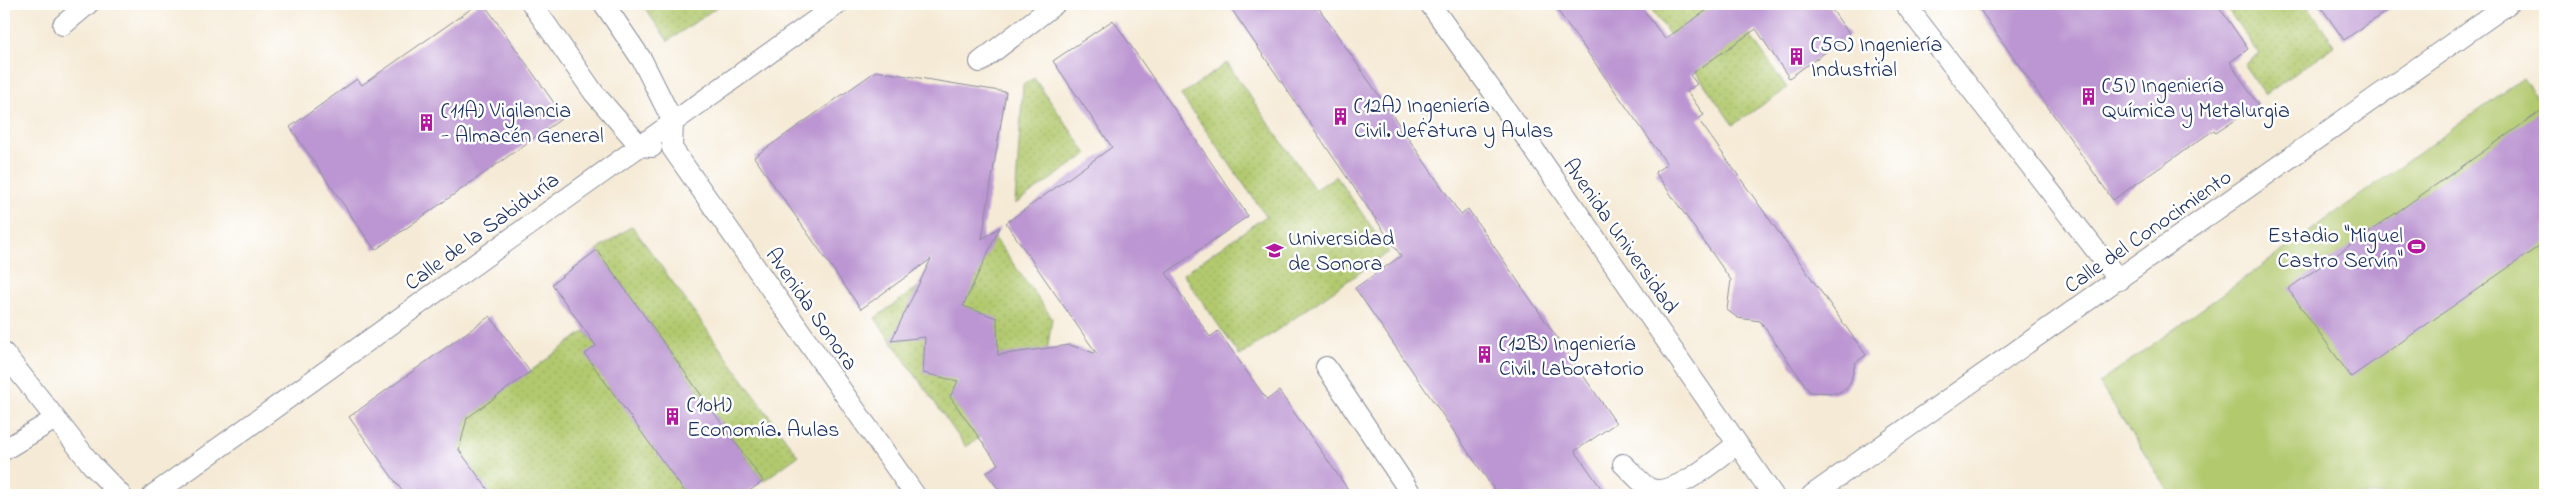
<svg xmlns="http://www.w3.org/2000/svg" width="2549" height="499" font-family="'Indie Flower',sans-serif">
<style>
.green{fill:#b2c96e;stroke:#667c66}
.park{fill:url(#park-dots);stroke:#667c66}
.building{fill:#bc96d2}
.lines{fill:none;stroke-linecap:round;stroke-linejoin:round}
.service-casing{stroke:#888c9a;stroke-width:22}
.service{stroke:#fff;stroke-width:20}
.labels{text-anchor:middle;stroke-width:5;stroke-linejoin:round;paint-order:stroke}
.poi-label{font-size:22px;fill:#1b2f5e;stroke:#fff;text-anchor:start}
.street-label{font-size:22px;fill:#1b2f5e;stroke:#fff}
</style>
<defs>
<pattern id="park-dots" width="8" height="8" patternUnits="userSpaceOnUse" patternTransform="scale(1.25)"><rect width="8" height="8" fill="#b2c96e"/><path d="M2 2h.1M6 6h.1" fill="none" stroke="#98ad62" stroke-width="1.8" stroke-linecap="round"/></pattern>
</defs>
<rect width="100%" height="100%" fill="#fff"/>
<filter id="ink" filterUnits="userSpaceOnUse"><feTurbulence type="fractalNoise" baseFrequency=".02" numOctaves="2"/><feDisplacementMap in="SourceGraphic" scale="10" xChannelSelector="R" yChannelSelector="G"/><feConvolveMatrix kernelMatrix="1 2 1 2 8 2 1 2 1" color-interpolation-filters="sRGB"/></filter>
<filter id="wash" filterUnits="userSpaceOnUse"><feTurbulence type="fractalNoise" baseFrequency=".0096" numOctaves="4" result="noise"/><feDisplacementMap in="SourceGraphic" scale="20" xChannelSelector="R" yChannelSelector="G"/><feGaussianBlur stdDeviation="1.12" result="paint"/><feColorMatrix in="noise" values="0 0 0 0 0 0 0 0 0 0 0 0 0 0 0 0 0 1.4 0 .05"/><feComposite in="paint" operator="in"/></filter>
<g filter="url(#wash)">
<rect width="100%" height="100%" fill="#f5ead5"/>
<path class="green" d="M 2523,78 L 2545,111 L 2545,495 L 2171,495 L 2099,383 Z"/>
<path class="park" d="M 642,4 L 721,4 L 668,41 Z
M 1648,4 L 1728,4 L 1787,88 L 1733,125 Z
M 2224,4 L 2306,4 L 2335,45 L 2265,95 L 2244,65 L 2259,54 Z
M 1227,63 L 1315,190 L 1336,176 L 1389,252 L 1240,356 L 1183,274 L 1266,216 L 1181,95 Z
M 1034,78 L 1087,154 L 1015,204 L 1023,85 Z
M 632,226 L 798,456 L 763,481 L 597,250 Z
M 992,234 L 1052,318 L 1041,393 L 966,447 L 875,318 Z
M 585,331 L 596,346 L 670,471 L 687,495 L 491,495 L 459,450 L 467,418 Z"/>
<g id="blocks">
<path class="building" d="M 478,4 L 484,4 L 564,117 L 375,250 L 290,127 L 357,79 L 362,85 Z
M 1228,4 L 1316,4 L 1461,215 L 1468,209 L 1616,423 L 1575,451 L 1606,495 L 1498,495 L 1355,288 L 1401,256 Z
M 1553,4 L 1639,4 L 1665,39 L 1716,4 L 1828,4 L 1850,35 L 1789,78 L 1756,29 L 1690,75 L 1697,84 L 1687,91 L 1704,115 L 1698,119 L 1866,355 L 1855,363 L 1851,381 L 1846,389 L 1837,393 L 1810,392 L 1760,321 L 1738,318 L 1727,310 L 1731,280 L 1655,172 L 1667,164 Z
M 1976,4 L 2217,4 L 2248,49 L 2230,62 L 2258,105 L 2216,133 L 2214,130 L 2113,200 Z
M 2319,4 L 2397,4 L 2344,40 Z
M 1113,20 L 1248,216 L 1166,273 L 1210,337 L 1218,331 L 1267,400 L 1279,391 L 1352,495 L 1003,495 L 986,473 L 998,464 L 950,397 L 958,381 L 923,373 L 925,337 L 891,341 L 931,259 L 861,309 L 754,157 L 876,71 L 1006,92 L 982,239 L 1000,227 L 963,306 L 997,318 L 998,355 L 1070,345 L 1097,354 L 1006,223 L 1112,147 L 1053,61 Z
M 2545,108 L 2545,242 L 2351,377 L 2288,289 Z
M 597,250 L 763,481 L 744,495 L 687,495 L 585,354 L 596,346 L 552,284 Z
M 490,316 L 530,372 L 467,418 L 459,450 L 492,495 L 405,495 L 349,417 Z"/>
</g>
</g>
<g filter="url(#ink)">
<use href="#blocks" fill-opacity="0" stroke="#888c9a" stroke-width="1"/>
<g class="lines">
<defs>
<path id="service" d="M 532,4 L 594,93 L 640,146 L 652,147
M 604,4 L 642,60 L 673,122 L 672,148 L 915,495
M 1430,4 L 1524,135 L 1773,495
M 1905,4 L 2119,280
M 63,25 L 88,4
M 980,62 L 1055,4
M 4,353 L 92,465 L 121,495
M 1326,367 L 1412,495
M 4,450 L 55,419
M 1623,464 C 1631,471 1640,483 1649,488 C 1673,499 1718,458 1737,444
M 153,495 L 838,4
M 1812,495 L 2508,4"/>
</defs>
<use href="#service" class="service-casing"/>
<use href="#service" class="service"/>
</g>
</g>
<defs>
<symbol id="building-bare" viewBox="-9 -9 18 18"><path d="M-4-6H4V6H1V3H-1V6H-4ZM-2.5-4.3h1.7v1.8h-1.7ZM.8-4.3h1.7v1.8H.8ZM-2.5-1h1.7V.8h-1.7ZM.8-1h1.7V.8H.8Z" fill="#b5179e" stroke="#fff" stroke-width="2.5" paint-order="stroke"/></symbol>
<symbol id="stadium-bare" viewBox="-9 -9 18 18"><path d="M0-5a6.5 5 0 1 0 0 10a6.5 5 0 1 0 0-10ZM-3.5-1.8h7v3.6h-7Z" fill="#b5179e" stroke="#fff" stroke-width="2.5" paint-order="stroke"/></symbol>
<symbol id="university-bare" viewBox="-9 -9 18 18"><path d="M0-5L7-2L0 1L-7-2ZM-4 1L0 2.5L4 1V4Q0 6-4 4Z" fill="#b5179e" stroke="#fff" stroke-width="2.5" paint-order="stroke"/></symbol>
</defs>
<g fill-rule="evenodd">
<use href="#building-bare" x="1784" y="44" width="25" height="25"/>
<use href="#building-bare" x="2076" y="84" width="25" height="25"/>
<use href="#building-bare" x="1328" y="104" width="25" height="25"/>
<use href="#building-bare" x="414" y="110" width="25" height="25"/>
<use href="#stadium-bare" x="2404" y="234" width="25" height="25"/>
<use href="#university-bare" x="1262" y="238" width="25" height="25"/>
<use href="#building-bare" x="1472" y="342" width="25" height="25"/>
<use href="#building-bare" x="660" y="404" width="25" height="25"/>
</g>
<g class="labels">
<g class="poi-label">
<text x="1811" y="51">(5O) Ingeniería<tspan x="1811" dy="25">Industrial</tspan></text>
<text x="2102" y="92">(5I) Ingeniería<tspan x="2102" dy="25">Química y Metalurgia</tspan></text>
<text x="1354" y="112">(12A) Ingeniería<tspan x="1354" dy="25">Civil. Jefatura y Aulas</tspan></text>
<text x="441" y="117">(11A) Vigilancia<tspan x="441" dy="25">- Almacén General</tspan></text>
<text x="2403" y="242" text-anchor="end">Estadio "Miguel<tspan x="2403" dy="25">Castro Servín"</tspan></text>
<text x="1288" y="245">Universidad<tspan x="1288" dy="25">de Sonora</tspan></text>
<text x="1499" y="350">(12B) Ingeniería<tspan x="1499" dy="25">Civil. Laboratorio</tspan></text>
<text x="687" y="411">(10H)<tspan x="687" dy="25">Economía. Aulas</tspan></text>
</g>
<g class="street-label">
<text transform="translate(481 230) rotate(-36)" y="8">Calle de la Sabiduría</text>
<text transform="translate(2147 230) rotate(-35)" y="8">Calle del Conocimiento</text>
<text transform="translate(1622 235) rotate(55)" y="8">Avenida Universidad</text>
<text transform="translate(813 308) rotate(55)" y="8">Avenida Sonora</text>
</g>
</g>
<rect width="2549" height="499" fill="none" stroke="#fff" stroke-width="20"/>
</svg>
